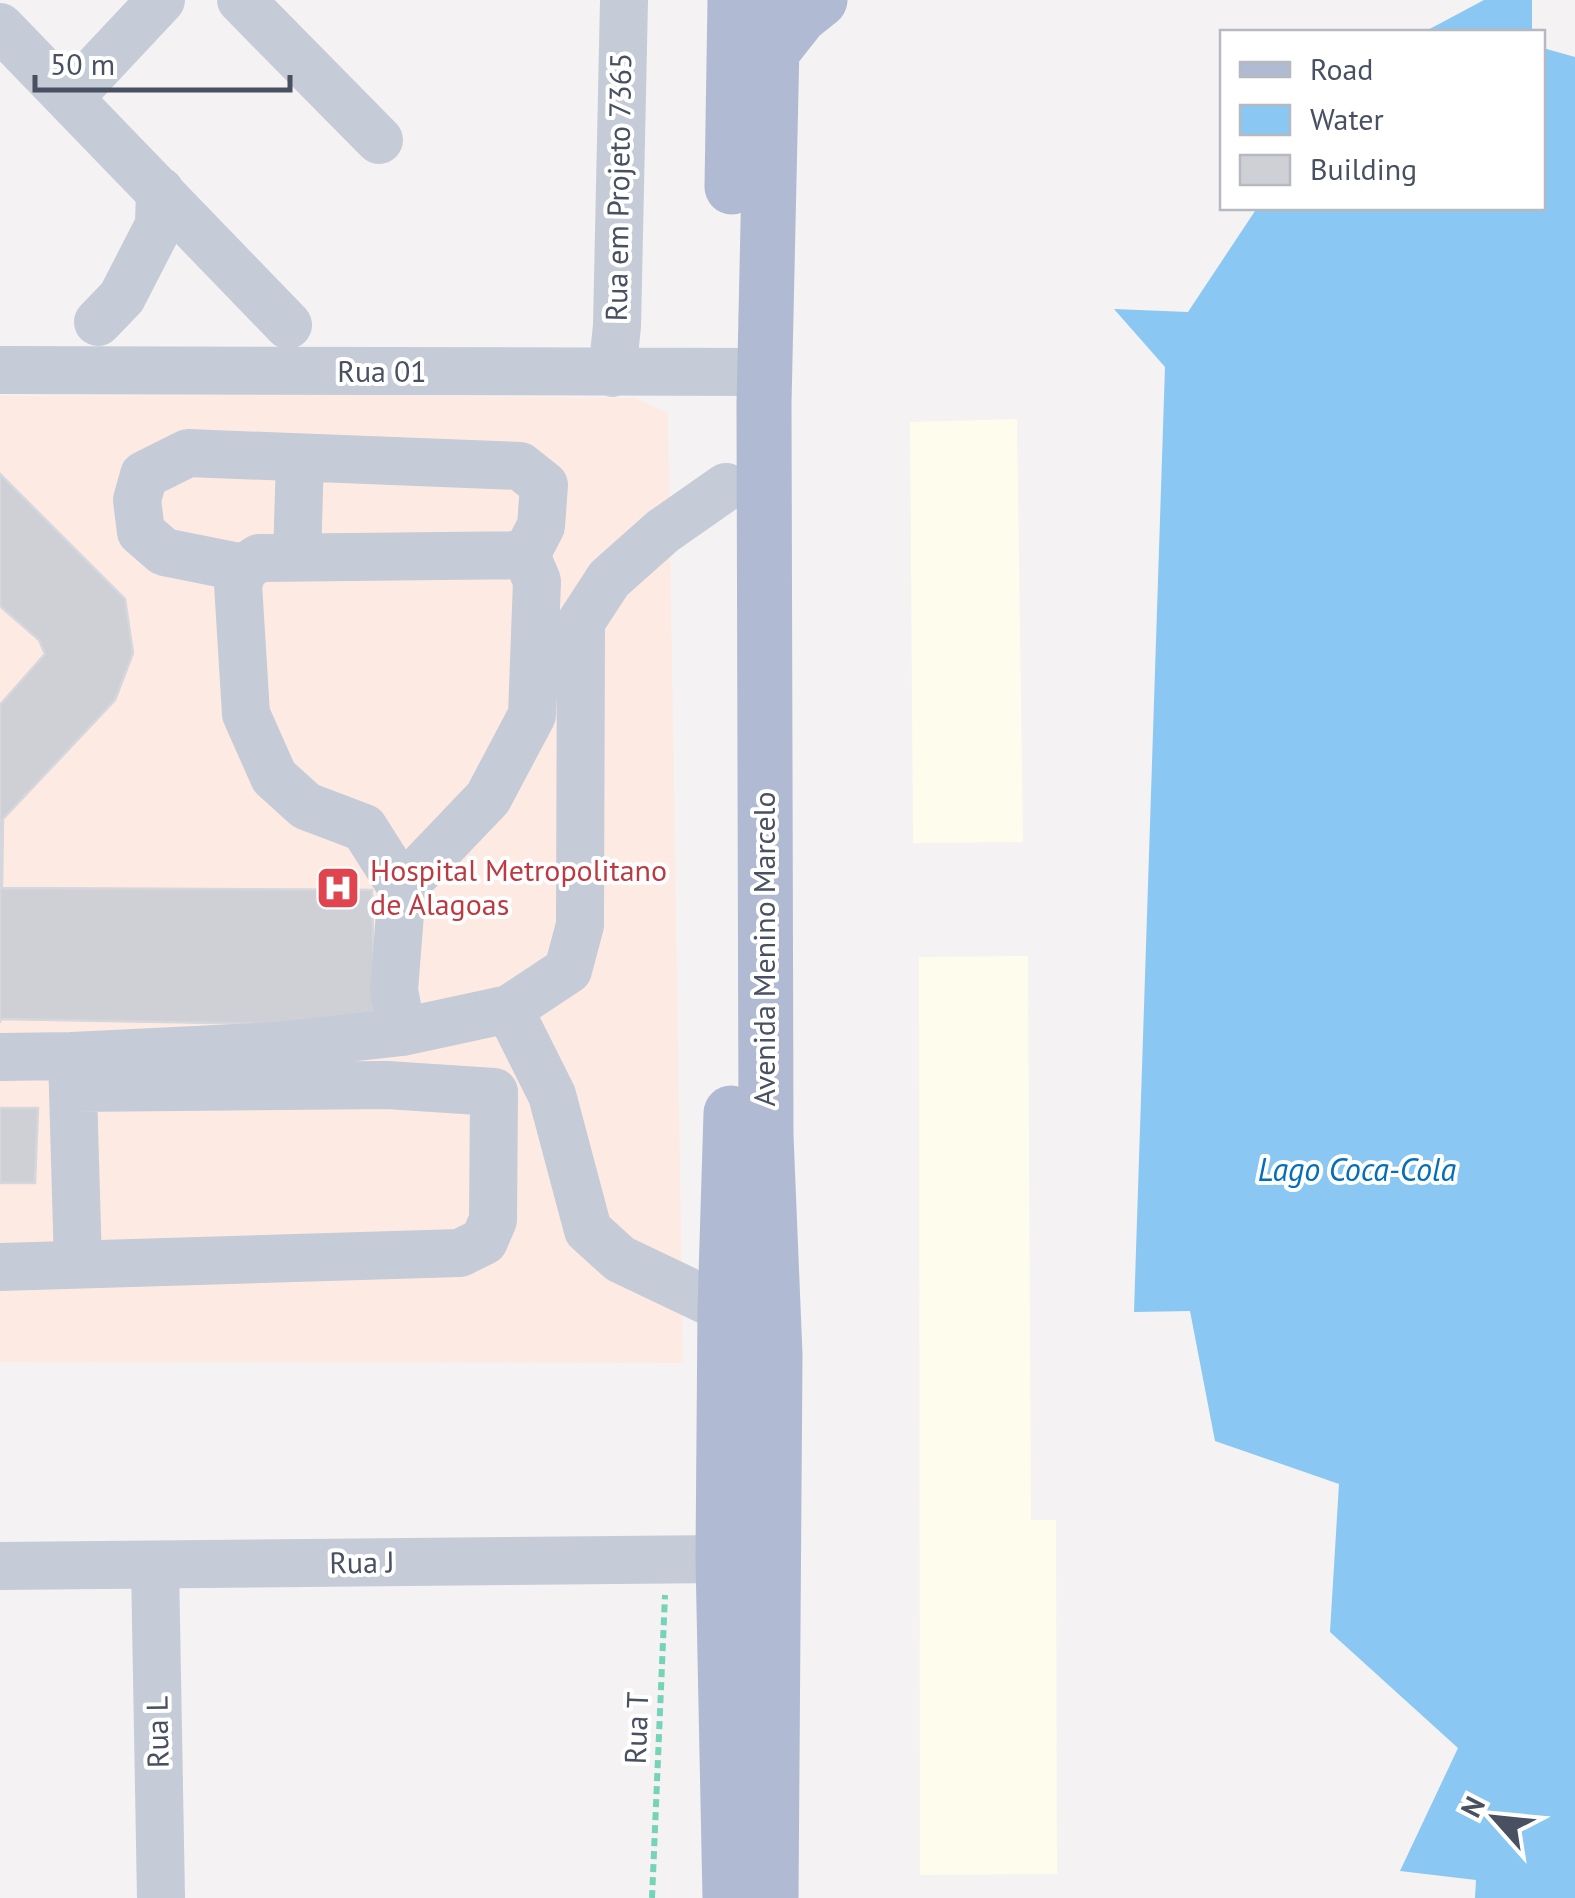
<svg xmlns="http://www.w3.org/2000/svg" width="1575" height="1898" font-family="'PT Sans',sans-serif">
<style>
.commercial{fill:#fdfced}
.medical{fill:#fdebe3}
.water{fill:#8ac7f2}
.building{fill:#ced0d6;stroke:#d6d6dd;stroke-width:2.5}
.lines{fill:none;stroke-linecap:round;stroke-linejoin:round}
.path{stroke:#75d3b8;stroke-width:6;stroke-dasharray:8 5;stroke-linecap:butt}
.minor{stroke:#c5cbd7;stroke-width:48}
.major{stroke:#b0bad2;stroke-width:55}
.labels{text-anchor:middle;stroke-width:8;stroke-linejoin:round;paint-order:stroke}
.street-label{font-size:30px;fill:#485061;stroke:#fff}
.health-label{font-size:30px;fill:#be3a42;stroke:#fff;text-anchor:start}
.water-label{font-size:32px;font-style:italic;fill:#046eb8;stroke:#fff}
</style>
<rect width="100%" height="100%" fill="#f4f2f2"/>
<path class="commercial" d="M 1017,419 L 1023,842 L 913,843 L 910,422 Z
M 1028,956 L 1031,1520 L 1056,1520 L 1057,1874 L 920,1875 L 919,957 Z"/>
<path class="medical" d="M 337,395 L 636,398 L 668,413 L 683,1363 L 0,1362 L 0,396 Z"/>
<path class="water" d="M 1484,0 L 1532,0 L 1532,32 L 1424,32 Z
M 1543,48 L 1575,57 L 1575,1898 L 1475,1898 L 1476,1880 L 1400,1871 L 1458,1748 L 1330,1632 L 1339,1484 L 1215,1441 L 1190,1311 L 1134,1312 L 1165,367 L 1114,309 L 1188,312 L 1257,208 L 1542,208 Z"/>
<path class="building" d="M 0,474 L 125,599 L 133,653 L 115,700 L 3,819 L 2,888 L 372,890 L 375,1026 L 0,1019 L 0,1023 L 0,705 L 45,654 L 39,640 L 0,606 Z
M 0,1108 L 38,1108 L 35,1183 L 0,1183 Z"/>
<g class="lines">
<path class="path" d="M 652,1898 L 665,1595"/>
<path class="minor" d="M 241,0 L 379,140
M 0,27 L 288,325
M 70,97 L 161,0
M 98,322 L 122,297 L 159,225 L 160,191
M 0,370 L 764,372
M 612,373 L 617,326 L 624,0
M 297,557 L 300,458
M 244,568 L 164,552 L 141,532 L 137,500 L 144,475 L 188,453 L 520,466 L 544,485 L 541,526 L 526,555
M 402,888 L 488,798 L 532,715 L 537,581 L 526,555 L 259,558 L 244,568 L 238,584 L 246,714 L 274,777 L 306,806 L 364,828 L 402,888 L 394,990 L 402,1032
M 509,1009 L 552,1095 L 588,1230 L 620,1259 L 725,1309
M 72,1056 L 277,1046 L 402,1032 L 509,1009 L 568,970 L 580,925 L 581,622 L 609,579 L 663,531 L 726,487
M 0,1057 L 72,1056 L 78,1264
M 0,1267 L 460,1253 L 484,1241 L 493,1220 L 494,1092 L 387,1085 L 73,1088
M 0,1566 L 723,1559
M 155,1566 L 161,1898"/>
<path class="major" d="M 774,49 L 800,16 L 820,0
M 732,187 L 735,0
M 730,1898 L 723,1559 L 725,1309 L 731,1113
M 771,1898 L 775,1355 L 766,1136 L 764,404 L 773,0"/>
</g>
<defs>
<symbol id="hospital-square" viewBox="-11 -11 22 22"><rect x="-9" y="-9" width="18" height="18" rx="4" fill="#e0444e" stroke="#fff"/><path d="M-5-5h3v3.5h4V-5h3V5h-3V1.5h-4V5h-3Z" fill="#fff"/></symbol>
</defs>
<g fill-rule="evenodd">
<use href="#hospital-square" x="313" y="863" width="50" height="50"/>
</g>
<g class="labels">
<g class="street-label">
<text transform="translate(619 187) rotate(-89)" y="10">Rua em Projeto 7365</text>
<text x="382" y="382">Rua 01</text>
<text transform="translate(765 949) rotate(-90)" y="10">Avenida Menino Marcelo</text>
<text transform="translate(362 1563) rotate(-1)" y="10">Rua J</text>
<text transform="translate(637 1728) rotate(-88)" y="10">Rua T</text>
<text transform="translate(158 1732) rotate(-91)" y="10">Rua L</text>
</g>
<g class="health-label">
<text x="370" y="881">Hospital Metropolitano<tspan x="370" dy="34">de Alagoas</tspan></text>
</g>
<g class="water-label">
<text x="1357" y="1181">Lago Coca-Cola</text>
</g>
</g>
<rect x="1220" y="30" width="325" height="180" fill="#ffffff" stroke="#b6b9c0" stroke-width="2.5"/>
<rect x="1240" y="62" width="50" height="15" fill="#b0bad2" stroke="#b6b9c0" stroke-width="2.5"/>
<text x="1310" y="80" font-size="30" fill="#485061">Road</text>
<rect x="1240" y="105" width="50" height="30" fill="#8ac7f2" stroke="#b6b9c0" stroke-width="2.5"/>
<text x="1310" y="130" font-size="30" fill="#485061">Water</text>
<rect x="1240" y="155" width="50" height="30" fill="#ced0d6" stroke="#b6b9c0" stroke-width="2.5"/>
<text x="1310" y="180" font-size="30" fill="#485061">Building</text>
<g transform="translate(1495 1818) rotate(297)" stroke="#ffffff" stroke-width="8" paint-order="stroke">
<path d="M0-8L18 38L0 25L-18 38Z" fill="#485061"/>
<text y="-15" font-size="28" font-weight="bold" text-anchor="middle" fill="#485061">N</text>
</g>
<path d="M35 75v15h255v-15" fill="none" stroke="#485061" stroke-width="5"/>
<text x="50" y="75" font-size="30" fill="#485061" stroke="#ffffff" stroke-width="8" paint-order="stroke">50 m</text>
</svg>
